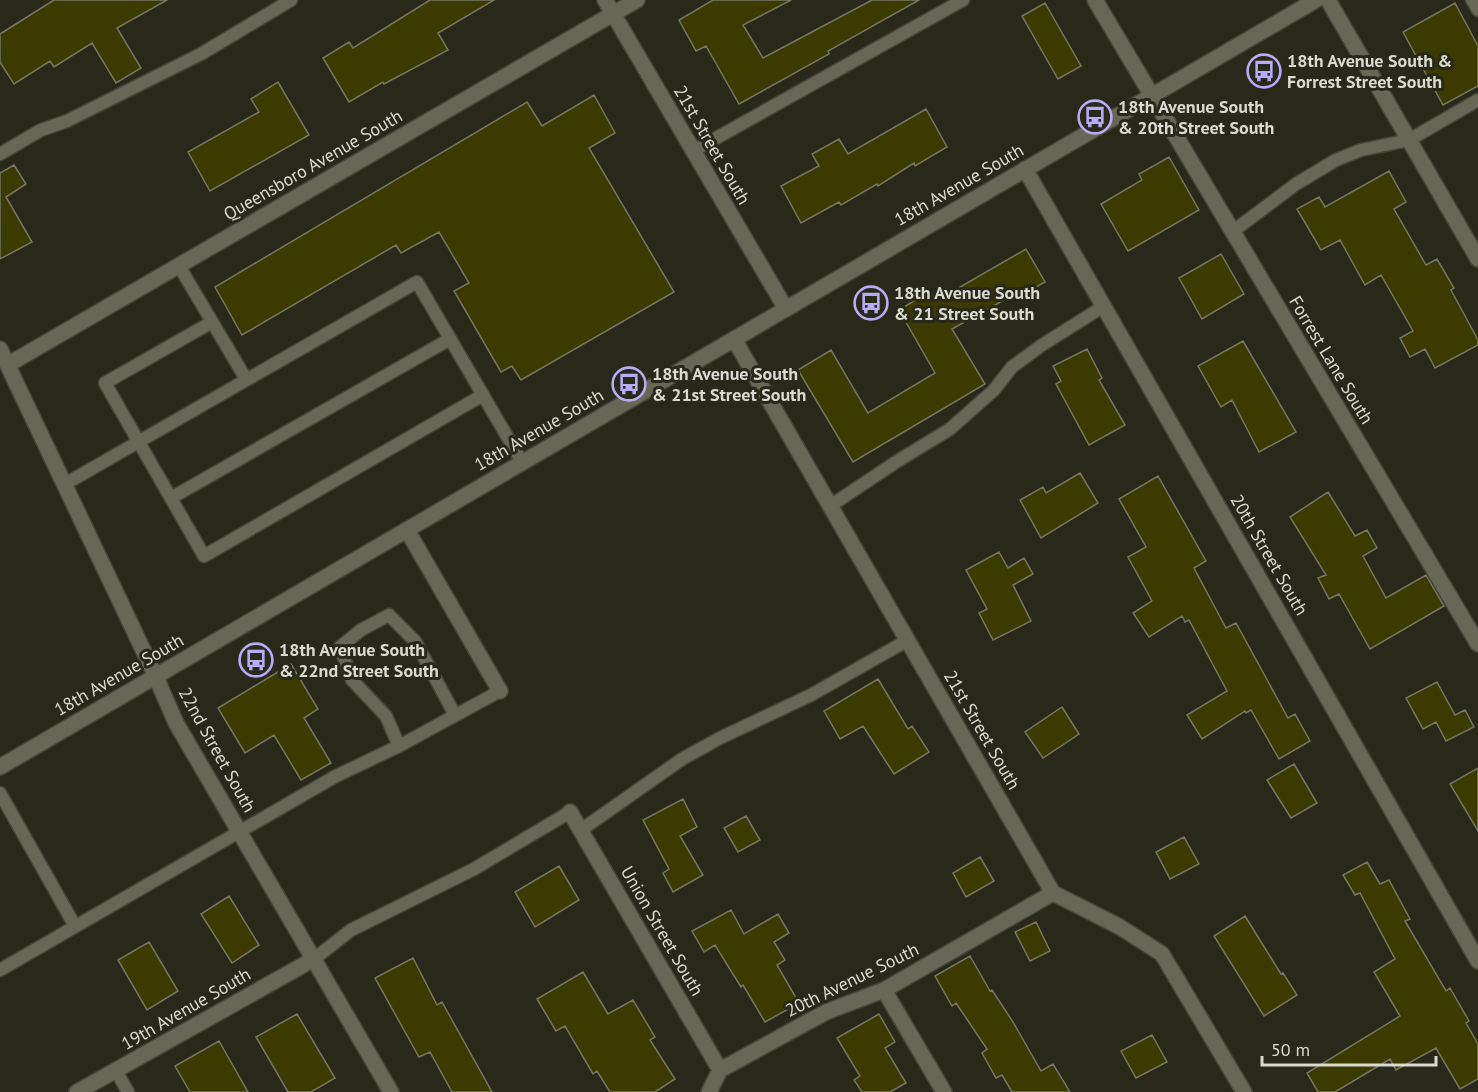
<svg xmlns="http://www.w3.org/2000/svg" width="1478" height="1092" font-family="'PT Sans',sans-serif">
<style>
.building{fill:#3b3b00;stroke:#757664;stroke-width:1.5}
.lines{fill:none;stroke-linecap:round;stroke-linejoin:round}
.service-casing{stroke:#454639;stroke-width:15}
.minor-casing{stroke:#454639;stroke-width:18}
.tertiary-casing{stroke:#454639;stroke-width:18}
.service{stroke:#666755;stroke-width:12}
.minor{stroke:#666755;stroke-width:15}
.tertiary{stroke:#666755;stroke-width:15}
.labels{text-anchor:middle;stroke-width:6;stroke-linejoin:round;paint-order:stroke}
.poi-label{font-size:18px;font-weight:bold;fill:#dadad0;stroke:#282919;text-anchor:start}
.street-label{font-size:18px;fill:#dadad0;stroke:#282919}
</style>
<rect width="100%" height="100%" fill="#282919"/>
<path class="building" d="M 54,0 L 167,0 L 117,28 L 141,68 L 116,83 L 92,43 L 54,67 L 50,61 L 14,84 L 0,62 L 0,34 Z
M 430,0 L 494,0 L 438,33 L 448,50 L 384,84 L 383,82 L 349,102 L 323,58 L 349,42 L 353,48 Z
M 713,0 L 791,0 L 743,25 L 763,58 L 872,0 L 919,0 L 828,51 L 829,54 L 739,104 L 706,46 L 696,51 L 679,20 Z
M 1045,3 L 1081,66 L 1058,79 L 1022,16 Z
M 1455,3 L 1478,46 L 1478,86 L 1443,105 L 1403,32 Z
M 278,82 L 309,135 L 210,191 L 188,152 L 259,112 L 251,99 Z
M 594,95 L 615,133 L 589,148 L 674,292 L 521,380 L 512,366 L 501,372 L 454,291 L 469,283 L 439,232 L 401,253 L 396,245 L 242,335 L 215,287 L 527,102 L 542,126 Z
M 926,109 L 947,147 L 915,166 L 914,163 L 878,186 L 877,184 L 841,205 L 839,202 L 801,223 L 781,186 L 819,166 L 812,154 L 839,139 L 848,154 Z
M 1169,157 L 1199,210 L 1128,251 L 1101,204 L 1142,180 L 1139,174 Z
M 14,165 L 26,184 L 6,197 L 32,242 L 0,259 L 0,173 Z
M 1389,171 L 1406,202 L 1394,209 L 1426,265 L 1437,259 L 1454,288 L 1451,290 L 1478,340 L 1478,345 L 1435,368 L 1425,349 L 1410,357 L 1400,338 L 1413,331 L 1381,275 L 1365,285 L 1340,240 L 1321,250 L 1297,209 L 1319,197 L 1325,207 Z
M 1026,249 L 1045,282 L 1015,299 L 1013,295 L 952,329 L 985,384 L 853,462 L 798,370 L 831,350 L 868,413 L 935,373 L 899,310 L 930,291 L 936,301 Z
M 1221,254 L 1244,294 L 1202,319 L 1179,278 Z
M 1243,341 L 1296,432 L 1259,452 L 1232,400 L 1221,407 L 1198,366 Z
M 1087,349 L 1102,378 L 1099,380 L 1125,425 L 1089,445 L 1056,384 L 1061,381 L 1053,366 Z
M 1080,473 L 1098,503 L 1041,538 L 1020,500 L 1043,487 L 1046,493 Z
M 1158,476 L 1206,561 L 1194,568 L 1226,628 L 1236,623 L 1288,718 L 1295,714 L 1310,741 L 1279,759 L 1251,710 L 1246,713 L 1245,711 L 1202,739 L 1187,715 L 1227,691 L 1189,620 L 1185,622 L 1182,616 L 1149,637 L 1133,613 L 1152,601 L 1128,557 L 1146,547 L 1119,499 Z
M 1328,492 L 1355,536 L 1367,530 L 1377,548 L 1363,556 L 1386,598 L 1426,575 L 1444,606 L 1370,649 L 1339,594 L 1329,599 L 1318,578 L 1326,575 L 1290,517 Z
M 999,552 L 1008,568 L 1024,558 L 1033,574 L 1013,585 L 1031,621 L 993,640 L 979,613 L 987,609 L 966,570 Z
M 291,664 L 318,709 L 304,718 L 331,763 L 301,780 L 274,735 L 245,753 L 218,708 Z
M 878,679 L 908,729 L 912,726 L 929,752 L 894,774 L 863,726 L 840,739 L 824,711 Z
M 1437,682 L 1455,715 L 1465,710 L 1474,727 L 1446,741 L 1436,722 L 1423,729 L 1406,698 Z
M 1062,707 L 1079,734 L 1043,758 L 1025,732 Z
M 1294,764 L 1317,803 L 1291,818 L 1267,780 Z
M 1478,768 L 1478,831 L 1450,784 Z
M 683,799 L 697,827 L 680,836 L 703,875 L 673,892 L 663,873 L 669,869 L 643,820 Z
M 746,816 L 760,840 L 738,852 L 724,828 Z
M 1184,837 L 1199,864 L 1170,879 L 1156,852 Z
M 980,857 L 994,881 L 966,897 L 953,873 Z
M 1367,862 L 1380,884 L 1389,880 L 1410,919 L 1405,921 L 1446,991 L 1450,988 L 1469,1021 L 1466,1023 L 1478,1044 L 1478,1079 L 1460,1089 L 1436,1048 L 1396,1070 L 1390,1059 L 1335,1092 L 1318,1092 L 1307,1073 L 1400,1016 L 1374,972 L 1395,959 L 1360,893 L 1355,895 L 1343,875 Z
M 559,866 L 579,900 L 535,927 L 515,892 Z
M 229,896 L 259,945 L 232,963 L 201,914 Z
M 731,910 L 744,934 L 778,914 L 789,933 L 774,942 L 785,960 L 777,965 L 799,1003 L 765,1022 L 743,985 L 741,987 L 715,945 L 704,952 L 692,931 Z
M 1245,916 L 1281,974 L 1283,973 L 1297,995 L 1264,1016 L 1214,936 Z
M 1036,922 L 1050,951 L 1030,961 L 1015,932 Z
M 149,942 L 178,991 L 147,1010 L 118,960 Z
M 970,956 L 990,991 L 992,990 L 1013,1022 L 1041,1071 L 1053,1064 L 1070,1092 L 1012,1092 L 1002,1075 L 996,1078 L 982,1053 L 987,1049 L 956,1003 L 952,1006 L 935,976 Z
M 413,958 L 437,1005 L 442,1002 L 492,1092 L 452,1092 L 430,1052 L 419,1057 L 375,978 Z
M 583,972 L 608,1014 L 633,1000 L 655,1037 L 650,1040 L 675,1079 L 655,1092 L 610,1092 L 597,1071 L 593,1074 L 565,1026 L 556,1031 L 537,999 Z
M 297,1014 L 335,1078 L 311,1092 L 288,1092 L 256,1037 Z
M 879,1014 L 895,1042 L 885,1048 L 906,1083 L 890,1092 L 862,1092 L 854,1080 L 860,1076 L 837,1038 Z
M 1152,1035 L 1167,1062 L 1136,1078 L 1121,1051 Z
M 219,1041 L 248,1092 L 190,1092 L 175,1066 Z"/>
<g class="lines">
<defs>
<path id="service" d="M 1472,0 L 1478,10
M 693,151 L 963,0
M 0,154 L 41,130 L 67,121 L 201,54 L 291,0
M 1232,232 L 1296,184 L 1336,160 L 1361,150 L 1409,140 L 1478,100
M 179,266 L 246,379
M 212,322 L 105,383 L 204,556 L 483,395
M 65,484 L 417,282 L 522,462
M 171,498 L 450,339
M 830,506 L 896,462 L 950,429 L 994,390 L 1012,367 L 1042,345 L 1104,306
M 399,746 L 386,716 L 352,680 L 340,647 L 361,630 L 389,615 L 415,641 L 455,715
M 0,793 L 75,926
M 581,830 L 682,759 L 720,738 L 811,695 L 908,640
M 314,959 L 351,930 L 474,869 L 570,812
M 0,970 L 336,776 L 399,746 L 500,691
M 116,1071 L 128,1092"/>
<path id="minor" d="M 605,0 L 786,309
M 1095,0 L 1478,644
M 1328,0 L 1478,259
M 1025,169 L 1478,961
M 734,339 L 1053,893 L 1120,927 L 1162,954 L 1244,1092
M 9,364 L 637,0
M 407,530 L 500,691
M 570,812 L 720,1070
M 884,990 L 944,1092
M 77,1092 L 314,959
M 709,1092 L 720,1070 L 826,1012 L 884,990 L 1053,893"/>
<path id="tertiary" d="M 0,349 L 156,677 L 176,723 L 391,1092
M 0,767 L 1316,0"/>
</defs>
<use href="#service" class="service-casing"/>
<use href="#minor" class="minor-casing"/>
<use href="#tertiary" class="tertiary-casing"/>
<use href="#service" class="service"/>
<use href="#minor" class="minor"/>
<use href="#tertiary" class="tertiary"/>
</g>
<defs>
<symbol id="bus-ring" viewBox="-11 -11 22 22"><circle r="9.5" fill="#282919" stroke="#b6acf8" stroke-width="1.5"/><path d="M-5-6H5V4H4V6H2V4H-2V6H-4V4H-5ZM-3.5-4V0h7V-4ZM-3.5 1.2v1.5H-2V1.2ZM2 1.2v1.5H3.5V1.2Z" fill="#b6acf8"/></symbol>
</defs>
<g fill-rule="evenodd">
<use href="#bus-ring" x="1245" y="52" width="38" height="38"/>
<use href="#bus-ring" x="1076" y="98" width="38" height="38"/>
<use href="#bus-ring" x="852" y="284" width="38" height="38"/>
<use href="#bus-ring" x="610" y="365" width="38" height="38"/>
<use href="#bus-ring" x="237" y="641" width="38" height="38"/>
</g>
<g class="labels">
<g class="poi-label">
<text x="1287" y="67">18th Avenue South &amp;<tspan x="1287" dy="21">Forrest Street South</tspan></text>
<text x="1118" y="113">18th Avenue South<tspan x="1118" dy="21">&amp; 20th Street South</tspan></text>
<text x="894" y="299">18th Avenue South<tspan x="894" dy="21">&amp; 21 Street South</tspan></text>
<text x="652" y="380">18th Avenue South<tspan x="652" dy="21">&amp; 21st Street South</tspan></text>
<text x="279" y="656">18th Avenue South<tspan x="279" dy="21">&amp; 22nd Street South</tspan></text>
</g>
<g class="street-label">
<text transform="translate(712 145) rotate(60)" y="6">21st Street South</text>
<text transform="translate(313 165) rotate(-30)" y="6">Queensboro Avenue South</text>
<text transform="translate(959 185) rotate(-30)" y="6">18th Avenue South</text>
<text transform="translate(1331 360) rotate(59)" y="6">Forrest Lane South</text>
<text transform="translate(539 430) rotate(-30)" y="6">18th Avenue South</text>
<text transform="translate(1269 555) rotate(60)" y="6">20th Street South</text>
<text transform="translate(119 675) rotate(-30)" y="6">18th Avenue South</text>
<text transform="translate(982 730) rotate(60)" y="6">21st Street South</text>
<text transform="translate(217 750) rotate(61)" y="6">22nd Street South</text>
<text transform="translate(662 931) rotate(60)" y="6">Union Street South</text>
<text transform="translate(852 980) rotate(-26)" y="6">20th Avenue South</text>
<text transform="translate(186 1009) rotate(-30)" y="6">19th Avenue South</text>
</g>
</g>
<path d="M1262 1056v9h174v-9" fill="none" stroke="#dadad0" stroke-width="3"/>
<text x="1271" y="1056" font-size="18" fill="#dadad0" stroke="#282919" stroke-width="4.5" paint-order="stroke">50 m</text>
</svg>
